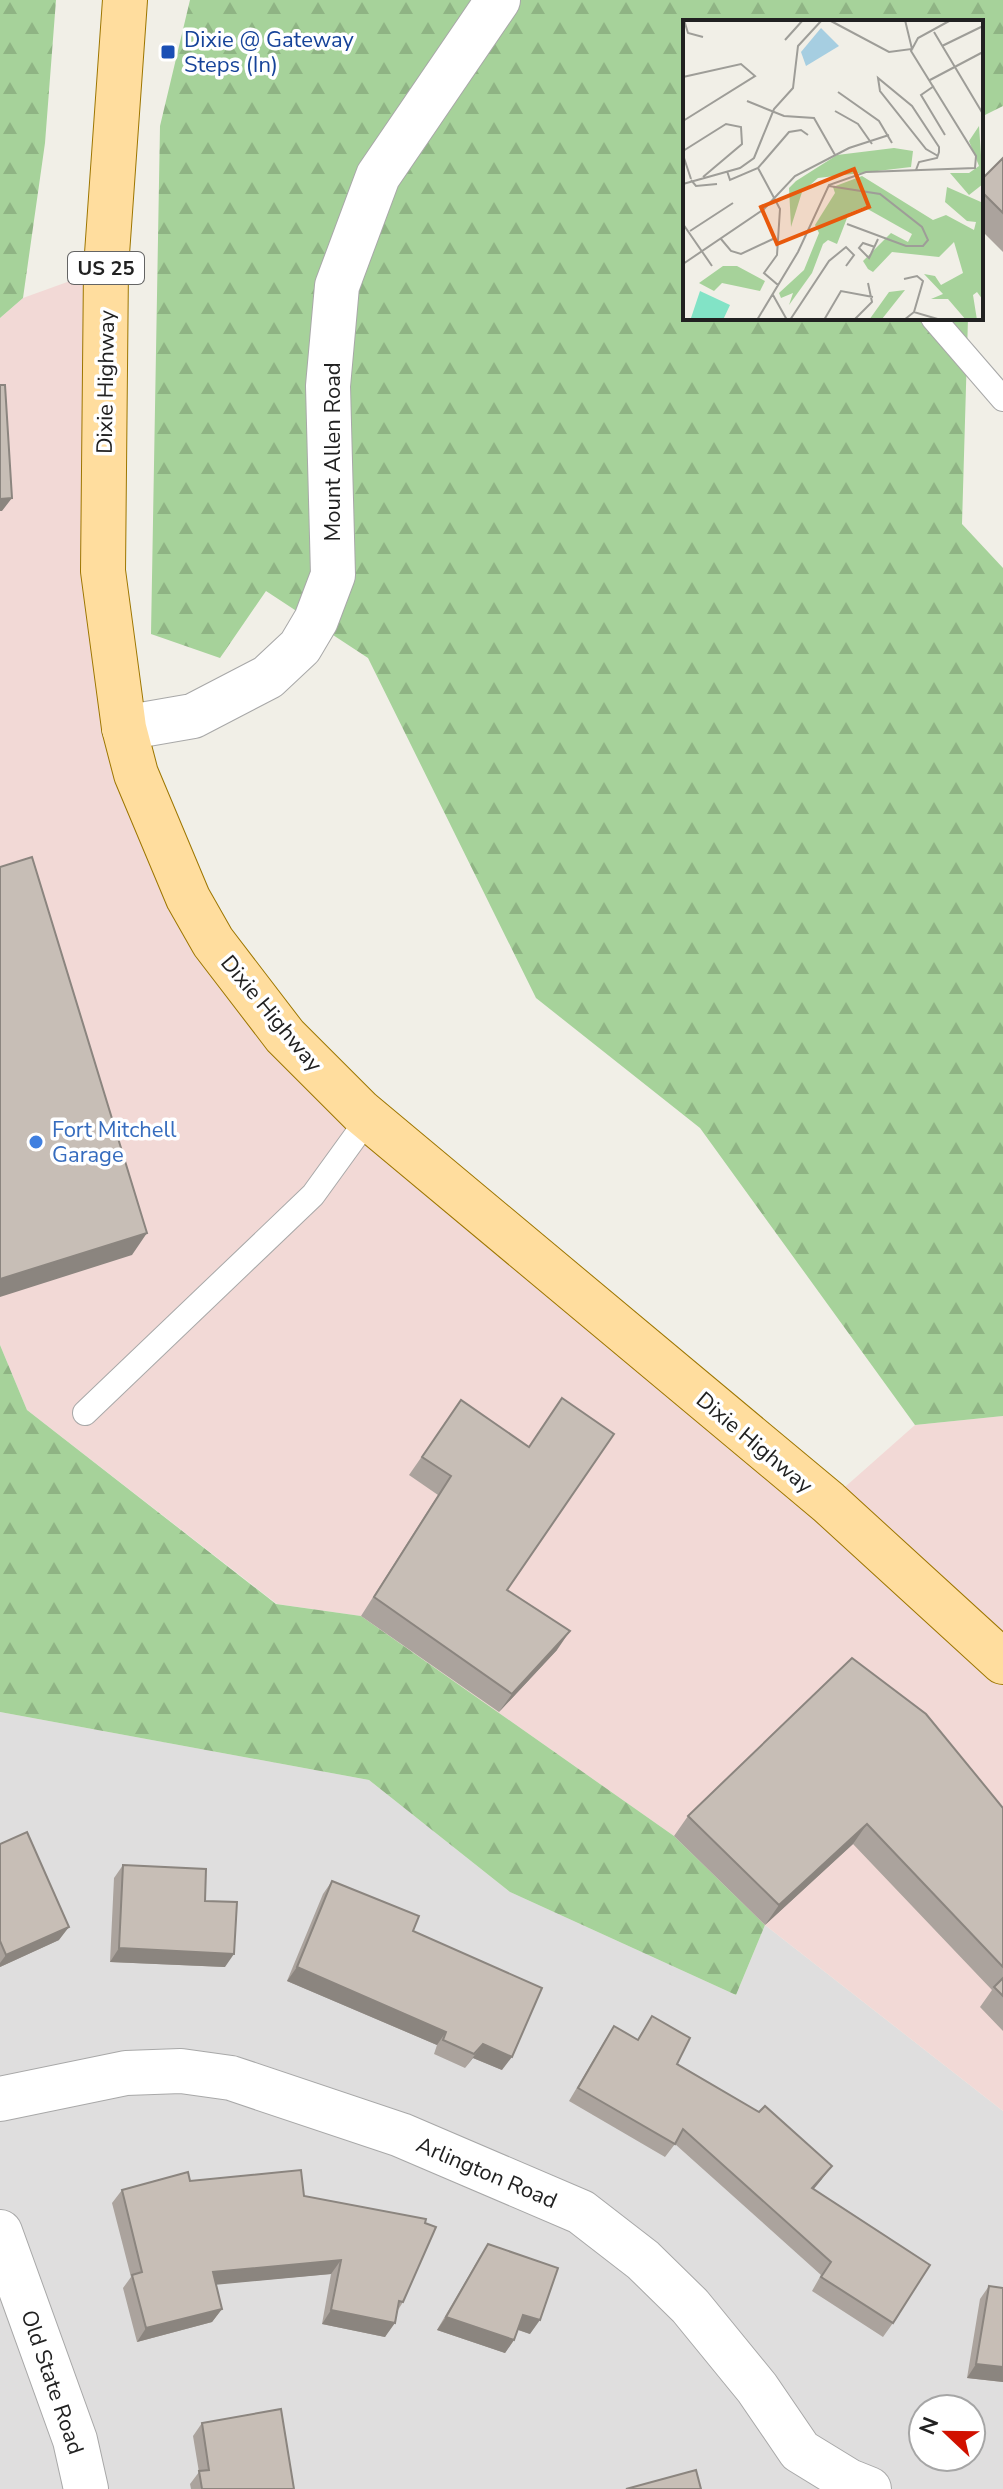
<svg xmlns="http://www.w3.org/2000/svg" width="1003" height="2489" font-family="'Nunito Sans',sans-serif">
<style>
.residential{fill:#dfdede;fill-rule:evenodd}
.commercial{fill:#f2d9d6}
.forest{fill:url(#forest-firs)}
.lines{fill:none;stroke-linecap:round;stroke-linejoin:round}
.lane-casing{stroke:#a8a8a8;stroke-width:26}
.street-casing{stroke:#a8a8a8;stroke-width:46}
.primary-casing{stroke:#9d7600;stroke-width:46}
.lane{stroke:#fff;stroke-width:24}
.street{stroke:#fff;stroke-width:44}
.primary{stroke:#ffdd9e;stroke-width:44}
.wall{fill:#aba39d}
.shaded-wall{fill:#8b857f}
.building{fill:#c7beb6;stroke:#8b857f;stroke-width:2}
.transit-dot{fill:#1a4fb4;stroke:#fff;stroke-width:3}
.shop-dot{fill:#3f7fe0;stroke:#fff;stroke-width:3}
.labels{text-anchor:middle;stroke-width:7;stroke-linejoin:round;paint-order:stroke}
.shield{fill:#fff;stroke:#646464;stroke-width:2}
.shield-label{font-size:20px;font-weight:bold;fill:#212121}
.transit-label{font-size:22px;fill:#164399;stroke:#fff;text-anchor:start}
.street-label{font-size:22px;fill:#212121;stroke:#fff}
.shop-label{font-size:22px;fill:#366cbe;stroke:#fff;text-anchor:start}
.inset-road{fill:none;stroke:#9e9d98;stroke-width:2}
.view{fill:#e8590c;fill-opacity:0.15;stroke:#e8590c;stroke-width:4}
.inset-edge{fill:none;stroke:#212121;stroke-width:4}
</style>
<defs>
<pattern id="forest-firs" width="22" height="20" patternUnits="userSpaceOnUse" patternTransform="scale(2)"><rect width="22" height="20" fill="#a6d29a"/><path d="M5 1l3.5 6h-7zM16 11l3.5 6h-7z" fill="#8fb484"/></pattern>
</defs>
<rect width="100%" height="100%" fill="#f1efe7"/>
<path class="residential" d="M 0,1712 L 369,1780 L 510,1892 L 736,1995 L 765,1925 L 1003,2111 L 1003,2489 L 0,2489 ZM 923,2409 L 971,2409 L 971,2457 L 923,2457 Z"/>
<path class="commercial" d="M 106,268 L 136,774 L 285,1036 L 828,1502 L 915,1425 L 1003,1416 L 1003,2111 L 765,1925 L 674,1836 L 361,1616 L 277,1604 L 27,1410 L 0,1345 L 0,318 L 23,298 Z"/>
<path class="forest" d="M 0,0 L 56,0 L 45,143 L 23,298 L 0,318 Z
M 190,0 L 1003,0 L 1003,106 L 981,117 L 981,22 L 685,22 L 685,318 L 968,318 L 962,524 L 1003,568 L 1003,1416 L 915,1425 L 700,1128 L 536,998 L 368,658 L 266,591 L 220,658 L 151,634 L 160,126 Z
M 0,1345 L 27,1410 L 276,1604 L 361,1616 L 674,1836 L 765,1925 L 736,1995 L 510,1892 L 369,1780 L 0,1712 Z"/>
<g class="lines">
<defs>
<path id="lane" d="M 933,318 L 1003,399
M 85,1413 L 313,1195 L 368,1119"/>
<path id="street" d="M 124,728 L 193,716 L 268,677 L 300,647 L 316,620 L 333,575 L 328,386 L 337,286 L 378,176 L 498,0
M 0,2099 L 126,2073 L 181,2071 L 231,2078 L 401,2135 L 581,2212 L 643,2260 L 690,2306 L 757,2388 L 800,2451 L 849,2481 L 869,2489
M 0,2232 L 75,2440 L 86,2489"/>
<path id="primary" d="M 125,0 L 106,268 L 103,571 L 124,728 L 136,774 L 188,898 L 213,942 L 285,1036 L 361,1112 L 828,1502 L 1003,1662"/>
</defs>
<use href="#lane" class="lane-casing"/>
<use href="#street" class="street-casing"/>
<use href="#primary" class="primary-casing"/>
<use href="#lane" class="lane"/>
<use href="#street" class="street"/>
<use href="#primary" class="primary"/>
</g>
<path class="wall" d="M 1003,158 L 1003,252 L 981,230 L 981,180 Z
M 461,1400 L 507,1590 L 557,1650 L 499,1712 L 361,1616 L 438,1495 L 409,1475 Z
M 1003,1808 L 1003,2031 L 980,2007 L 992,1990 L 853,1844 L 765,1925 L 674,1836 L 688,1816 Z
M 0,1844 L 59,1940 L 0,1967 Z
M 123,1865 L 225,1967 L 110,1962 L 114,1878 Z
M 332,1881 L 413,1931 L 502,2070 L 473,2058 L 465,2068 L 434,2054 L 437,2045 L 287,1981 L 323,1894 Z
M 652,2016 L 677,2064 L 822,2179 L 814,2189 L 893,2323 L 883,2337 L 812,2291 L 821,2275 L 675,2144 L 665,2157 L 569,2101 L 605,2040 L 614,2026 L 637,2040 Z
M 190,2181 L 304,2196 L 403,2302 L 398,2310 L 385,2337 L 322,2324 L 331,2274 L 216,2284 L 222,2309 L 212,2322 L 137,2342 L 123,2288 L 131,2277 L 112,2203 L 122,2190 Z
M 488,2244 L 530,2334 L 518,2330 L 514,2340 L 505,2353 L 437,2330 L 479,2258 Z
M 989,2286 L 1003,2382 L 967,2378 L 980,2299 Z
M 202,2423 L 294,2489 L 191,2489 L 190,2484 L 199,2472 L 193,2436 Z"/>
<path class="shaded-wall" d="M 12,498 L 2,511 L 0,511 L 0,499 Z
M 147,1233 L 132,1255 L 0,1297 L 0,1279 Z
M 570,1631 L 557,1650 L 499,1712 L 512,1694 Z
M 867,1824 L 853,1844 L 765,1925 L 779,1905 Z
M 69,1927 L 59,1940 L 0,1967 L 0,1963 L 6,1955 Z
M 119,1948 L 234,1954 L 225,1967 L 110,1962 Z
M 297,1967 L 446,2032 L 437,2045 L 287,1981 Z
M 483,2044 L 512,2057 L 502,2070 L 473,2058 L 465,2068 Z
M 832,2166 L 822,2179 L 802,2202 L 812,2188 Z
M 341,2260 L 331,2274 L 203,2286 L 213,2272 Z
M 222,2309 L 212,2322 L 137,2342 L 146,2328 Z
M 331,2310 L 395,2323 L 385,2337 L 322,2324 Z
M 523,2315 L 540,2320 L 530,2334 L 513,2328 Z
M 446,2317 L 514,2340 L 505,2353 L 437,2330 Z
M 976,2364 L 1003,2367 L 1003,2382 L 967,2378 Z"/>
<path class="building" d="M 1003,158 L 1003,213 L 981,191 L 981,180 Z
M 0,385 L 5,385 L 12,498 L 0,499 Z
M 32,857 L 147,1233 L 0,1279 L 0,867 Z
M 562,1398 L 614,1434 L 507,1590 L 570,1631 L 512,1694 L 374,1597 L 451,1476 L 422,1457 L 461,1400 L 529,1447 Z
M 852,1658 L 926,1714 L 1003,1808 L 1003,1967 L 867,1824 L 779,1905 L 688,1816 Z
M 27,1832 L 69,1927 L 6,1955 L 0,1941 L 0,1844 Z
M 123,1865 L 206,1869 L 205,1901 L 237,1902 L 234,1954 L 119,1948 Z
M 332,1881 L 419,1916 L 413,1931 L 542,1988 L 512,2057 L 483,2044 L 474,2054 L 443,2040 L 446,2032 L 297,1967 Z
M 1003,1978 L 1003,1996 L 994,1987 Z
M 652,2016 L 690,2038 L 677,2064 L 759,2112 L 765,2106 L 832,2166 L 812,2188 L 930,2265 L 893,2323 L 821,2277 L 831,2262 L 683,2129 L 675,2144 L 578,2088 L 614,2026 L 638,2040 Z
M 301,2170 L 304,2196 L 426,2219 L 425,2223 L 436,2227 L 403,2302 L 399,2301 L 395,2323 L 331,2310 L 341,2260 L 213,2272 L 222,2309 L 146,2328 L 132,2275 L 142,2272 L 122,2190 L 188,2172 L 190,2181 Z
M 488,2244 L 558,2268 L 540,2320 L 523,2315 L 514,2340 L 446,2317 Z
M 989,2286 L 1003,2288 L 1003,2367 L 976,2364 Z
M 281,2409 L 294,2489 L 202,2489 L 199,2471 L 209,2470 L 202,2423 Z
M 696,2470 L 701,2489 L 626,2489 Z"/>
<rect class="transit-dot" x="160" y="44" width="16" height="16" rx="4"/>
<circle class="shop-dot" cx="36" cy="1142" r="8"/>
<g class="labels">
<rect class="shield" x="68" y="252" width="76" height="32" rx="6"/>
<g class="shield-label">
<text x="106" y="275">US 25</text>
</g>
<g class="transit-label">
<text x="184" y="47">Dixie @ Gateway<tspan x="184" dy="25">Steps (In)</tspan></text>
</g>
<g class="street-label">
<text transform="translate(105 382) rotate(-89)" y="8">Dixie Highway</text>
<text transform="translate(332 452) rotate(-90)" y="8">Mount Allen Road</text>
<text transform="translate(272 1013) rotate(50)" y="8">Dixie Highway</text>
<text transform="translate(755 1442) rotate(40)" y="8">Dixie Highway</text>
<text transform="translate(487 2172) rotate(23)" y="8">Arlington Road</text>
<text transform="translate(53 2382) rotate(71)" y="8">Old State Road</text>
</g>
<g class="shop-label">
<text x="52" y="1137">Fort Mitchell<tspan x="52" dy="25">Garage</tspan></text>
</g>
</g>
<g transform="translate(683 20)">
<rect width="300" height="300" fill="#f1efe7"/>
<path d="M 296,106 L 300,164 L 286,175 L 267,153 L 286,153 L 296,146 L 286,121 ZM 211,128 L 230,131 L 228,147 L 135,158 L 119,172 L 108,207 L 106,168 L 113,161 L 154,135 ZM 179,156 L 250,200 L 263,195 L 291,210 L 293,202 L 284,201 L 262,182 L 264,167 L 298,182 L 300,280 L 294,272 L 290,275 L 294,300 L 283,300 L 265,279 L 248,279 L 260,274 L 241,254 L 252,256 L 258,265 L 280,253 L 271,222 L 256,237 L 209,232 L 190,252 L 185,249 L 180,241 L 208,213 L 225,222 L 229,214 L 181,187 L 166,193 L 154,224 L 145,220 L 140,224 L 129,253 L 106,285 L 110,273 L 98,278 L 96,273 L 121,250 L 136,213 L 132,205 L 152,173 L 150,167 ZM 40,246 L 54,246 L 82,261 L 77,271 L 39,263 L 31,271 L 16,263 ZM 222,270 L 199,299 L 186,300 L 206,272 Z" fill="#a6d29a"/>
<path d="M 17,271 L 47,285 L 40,300 L 8,298 Z" fill="#82e3c6"/>
<path d="M 138,8 L 156,26 L 123,46 L 118,32 Z" fill="#a6cee1"/>
<path class="inset-road" d="M 1,0 L 5,13 L 20,17M 146,0 L 206,32 L 229,29 L 222,0M 147,1 L 176,0M 251,12 L 300,94M 102,20 L 120,0M 259,26 L 300,6M 0,57 L 58,44 L 72,56 L 0,101M 247,60 L 300,32M 251,66 L 238,75 L 262,115M 155,72 L 196,101 L 209,123M 64,81 L 101,96 L 131,98 L 152,135M 152,91 L 175,104 L 189,124M 0,131 L 43,104 L 58,107 L 59,124 L 20,157M 0,135 L 8,159M 75,148 L 97,189 L 94,235 L 81,253 L 95,265M 233,150 L 236,142 L 254,138 L 256,132 L 256,127 L 229,86 L 195,58 L 197,71 L 243,129 L 255,136M 44,151 L 47,160 L 75,148 L 106,112 L 118,110 L 125,115M 8,160 L 13,166 L 34,164M 0,164 L 57,148 L 71,138 L 91,89 L 110,68 L 115,26 L 139,0M 146,166 L 197,174 L 239,207 L 245,220 L 240,226 L 223,226 L 164,204M 0,204 L 29,246M 7,211 L 50,183M 38,219 L 48,231 L 58,234 L 92,218M 192,227 L 180,223 L 176,228 L 186,238 L 188,234 L 195,219M 0,244 L 81,189 L 112,156 L 166,128 L 206,115M 221,259 L 234,256 L 240,261 L 231,292M 90,275 L 104,300M 74,300 L 115,232 L 146,165 L 183,152 L 292,148 L 293,136 L 228,31 L 235,18 L 268,0M 107,300 L 146,241 L 163,227 L 171,235 L 163,246M 141,300 L 158,271 L 190,277M 171,300 L 189,282 L 185,263M 221,300 L 231,292 L 258,300"/>
<path class="view" d="M 171,149 L 186,187 L 94,224 L 78,187 Z"/>
<rect width="300" height="300" class="inset-edge"/>
</g>
<g transform="translate(947 2433) rotate(292)"><circle r="38" fill="#ffffff" stroke="#a6a6a6" stroke-width="2"/>
<path d="M0-6L14 30L0 20L-14 30Z" fill="#d11100"/>
<text y="-12" font-size="22" font-weight="bold" text-anchor="middle" fill="#212121">N</text>
</g>
</svg>
